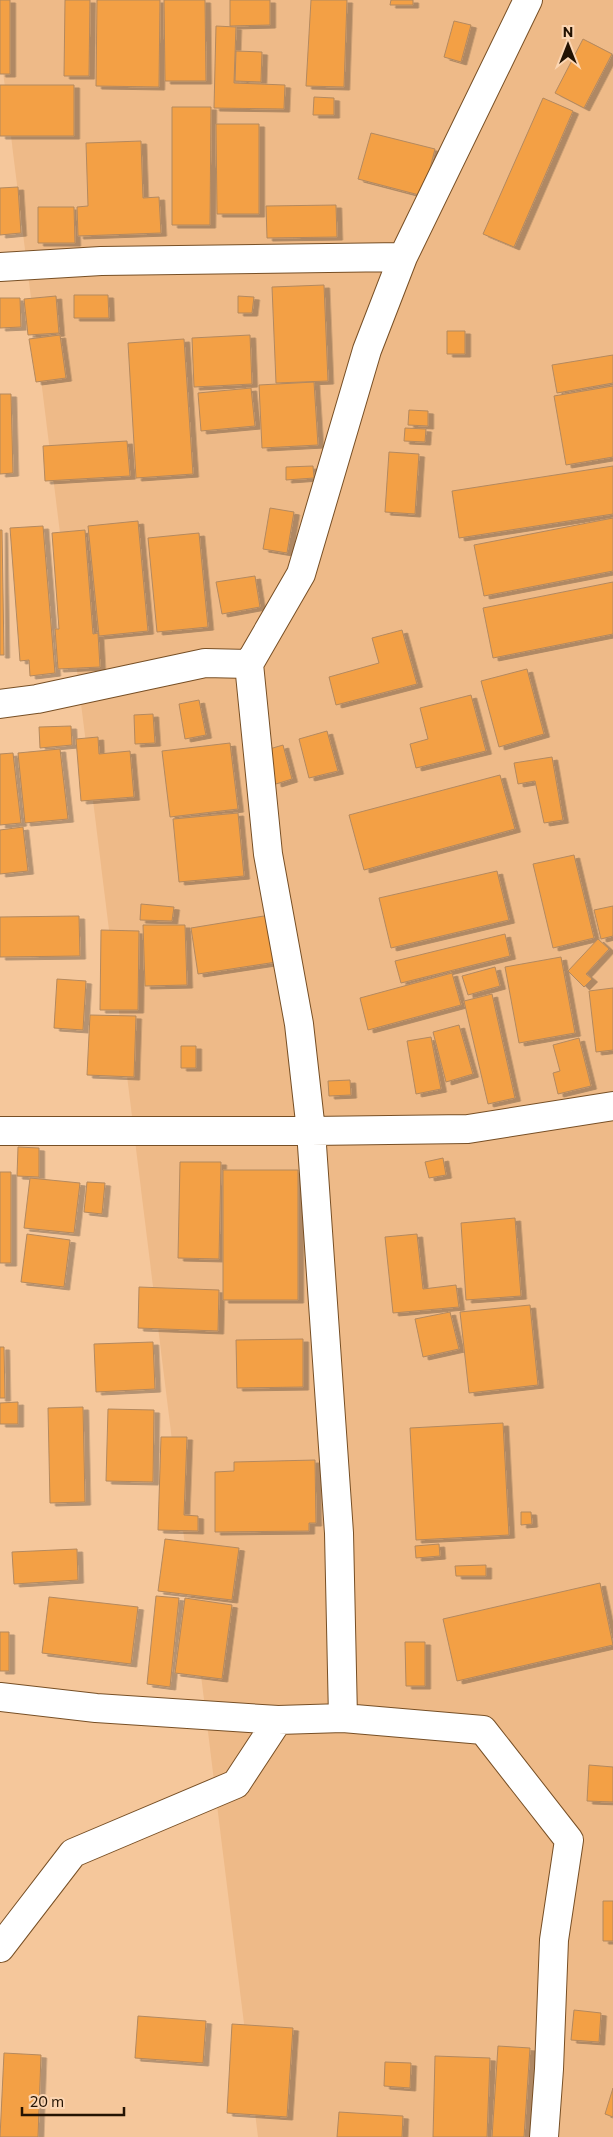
<svg xmlns="http://www.w3.org/2000/svg" width="613" height="2137" font-family="Commissioner,sans-serif">
<style>
.built{fill:#eeba88}
.building{fill:#f3a045;stroke:#b4895f;filter:url(#shadow)}
.lines{fill:none;stroke-linecap:round;stroke-linejoin:round}
.minor-casing{stroke:#774f25;stroke-width:30}
.minor{stroke:#fff;stroke-width:28}
</style>
<defs>
<filter id="shadow"><feDropShadow dx="5.5" dy="3" stdDeviation="0" flood-color="#0004"/></filter>
</defs>
<rect width="100%" height="100%" fill="#f5c79b"/>
<path class="built" d="M 0,0 L 613,0 L 613,2137 L 258,2137 L 0,47 Z"/>
<path class="building" d="M 0,0 L 10,0 L 10,74 L 0,74 Z
M 65,0 L 90,0 L 89,76 L 64,76 Z
M 97,0 L 160,0 L 159,87 L 96,86 Z
M 164,0 L 205,0 L 206,81 L 165,81 Z
M 230,0 L 270,0 L 270,25 L 230,26 Z
M 311,0 L 347,0 L 344,87 L 306,86 Z
M 391,0 L 413,0 L 413,5 L 390,5 Z
M 454,21 L 471,25 L 461,62 L 444,57 Z
M 216,26 L 236,27 L 234,83 L 285,85 L 284,109 L 214,108 Z
M 583,39 L 612,54 L 584,108 L 555,93 Z
M 236,51 L 262,52 L 261,82 L 235,81 Z
M 0,85 L 74,85 L 74,136 L 0,136 Z
M 314,97 L 334,98 L 334,115 L 313,115 Z
M 543,98 L 573,111 L 514,247 L 483,234 Z
M 172,107 L 211,107 L 210,225 L 172,225 Z
M 216,124 L 259,124 L 259,214 L 217,214 Z
M 371,133 L 435,149 L 423,196 L 358,179 Z
M 141,141 L 143,198 L 159,197 L 161,233 L 78,236 L 77,207 L 88,206 L 86,143 Z
M 18,187 L 21,233 L 0,235 L 0,188 Z
M 336,205 L 337,237 L 267,238 L 266,206 Z
M 38,207 L 74,207 L 75,243 L 38,243 Z
M 324,285 L 328,381 L 276,383 L 272,287 Z
M 74,295 L 108,295 L 109,318 L 74,318 Z
M 56,296 L 59,333 L 28,335 L 24,299 Z
M 238,296 L 254,297 L 252,313 L 238,313 Z
M 0,298 L 20,298 L 21,327 L 0,328 Z
M 447,331 L 465,331 L 465,354 L 447,354 Z
M 60,335 L 66,378 L 36,382 L 29,339 Z
M 250,335 L 252,384 L 194,387 L 192,338 Z
M 184,339 L 193,474 L 136,478 L 128,343 Z
M 613,355 L 613,383 L 557,393 L 552,365 Z
M 314,382 L 318,445 L 262,448 L 259,385 Z
M 613,386 L 613,457 L 566,465 L 554,396 Z
M 251,388 L 255,426 L 201,431 L 198,393 Z
M 0,394 L 11,394 L 13,473 L 0,474 Z
M 409,410 L 428,411 L 428,426 L 408,425 Z
M 405,428 L 426,429 L 425,442 L 404,441 Z
M 127,441 L 130,476 L 45,481 L 43,446 Z
M 389,452 L 419,454 L 415,514 L 385,512 Z
M 313,466 L 314,478 L 286,480 L 286,467 Z
M 613,466 L 613,514 L 459,538 L 452,491 Z
M 270,508 L 294,512 L 287,553 L 263,549 Z
M 613,518 L 613,571 L 484,596 L 474,545 Z
M 138,521 L 148,631 L 99,636 L 88,526 Z
M 43,526 L 55,673 L 30,676 L 29,660 L 20,661 L 10,528 Z
M 0,530 L 2,530 L 4,655 L 0,655 Z
M 85,530 L 93,634 L 98,633 L 100,667 L 58,669 L 55,629 L 59,629 L 52,533 Z
M 199,533 L 208,627 L 157,632 L 148,538 Z
M 255,576 L 260,607 L 222,614 L 216,582 Z
M 613,582 L 613,634 L 493,658 L 483,608 Z
M 402,630 L 417,684 L 336,705 L 329,677 L 379,663 L 372,638 Z
M 527,669 L 544,734 L 499,747 L 481,681 Z
M 471,695 L 486,751 L 416,768 L 410,744 L 428,739 L 420,708 Z
M 199,700 L 206,735 L 185,739 L 179,704 Z
M 153,714 L 155,743 L 135,744 L 134,715 Z
M 71,726 L 72,745 L 40,748 L 39,727 Z
M 327,731 L 338,771 L 309,778 L 299,739 Z
M 98,737 L 99,754 L 130,751 L 134,797 L 81,801 L 76,739 Z
M 230,743 L 238,809 L 170,817 L 162,751 Z
M 283,745 L 292,779 L 276,784 L 266,750 Z
M 60,749 L 68,819 L 25,823 L 18,753 Z
M 13,753 L 21,823 L 0,825 L 0,754 Z
M 552,757 L 563,820 L 544,823 L 535,781 L 518,784 L 514,763 Z
M 500,775 L 515,829 L 364,870 L 349,815 Z
M 238,813 L 244,876 L 179,882 L 173,819 Z
M 23,827 L 28,871 L 0,874 L 0,830 Z
M 574,855 L 594,938 L 553,948 L 533,864 Z
M 497,871 L 509,920 L 391,948 L 379,898 Z
M 141,904 L 174,907 L 172,921 L 140,920 Z
M 613,906 L 613,936 L 601,939 L 594,910 Z
M 276,914 L 283,961 L 198,974 L 191,928 Z
M 79,916 L 80,956 L 0,957 L 0,917 Z
M 143,925 L 185,925 L 187,985 L 145,986 Z
M 101,930 L 139,931 L 138,1010 L 100,1010 Z
M 505,934 L 510,956 L 401,983 L 395,961 Z
M 598,939 L 609,949 L 586,974 L 592,979 L 584,987 L 568,971 Z
M 561,957 L 575,1033 L 519,1043 L 505,967 Z
M 495,967 L 500,986 L 468,995 L 462,976 Z
M 452,973 L 461,1005 L 368,1030 L 360,998 Z
M 57,979 L 86,981 L 83,1030 L 54,1028 Z
M 613,988 L 613,1050 L 596,1052 L 589,991 Z
M 492,994 L 515,1098 L 488,1104 L 464,1001 Z
M 90,1015 L 136,1016 L 134,1077 L 87,1075 Z
M 459,1025 L 473,1074 L 446,1082 L 433,1032 Z
M 431,1037 L 441,1089 L 416,1094 L 407,1041 Z
M 579,1038 L 591,1086 L 558,1094 L 553,1073 L 560,1071 L 553,1045 Z
M 181,1046 L 196,1046 L 196,1068 L 181,1068 Z
M 350,1080 L 351,1095 L 329,1096 L 328,1081 Z
M 18,1147 L 39,1148 L 39,1177 L 17,1176 Z
M 443,1158 L 446,1175 L 429,1178 L 425,1162 Z
M 180,1162 L 221,1162 L 219,1259 L 178,1258 Z
M 223,1170 L 298,1170 L 298,1300 L 223,1300 Z
M 0,1172 L 11,1172 L 11,1263 L 0,1263 Z
M 30,1178 L 80,1183 L 74,1233 L 24,1228 Z
M 87,1182 L 105,1183 L 102,1214 L 84,1212 Z
M 515,1218 L 521,1296 L 466,1300 L 461,1223 Z
M 27,1234 L 70,1240 L 64,1287 L 21,1282 Z
M 417,1234 L 423,1289 L 456,1285 L 459,1307 L 393,1313 L 385,1237 Z
M 139,1287 L 219,1290 L 218,1331 L 138,1328 Z
M 530,1305 L 538,1385 L 469,1393 L 460,1312 Z
M 450,1312 L 459,1349 L 423,1357 L 415,1319 Z
M 303,1339 L 303,1387 L 237,1388 L 236,1340 Z
M 153,1342 L 155,1389 L 96,1392 L 94,1344 Z
M 0,1347 L 4,1347 L 5,1398 L 0,1398 Z
M 18,1402 L 18,1424 L 0,1424 L 0,1403 Z
M 83,1407 L 85,1502 L 50,1503 L 48,1408 Z
M 108,1409 L 154,1410 L 153,1482 L 106,1481 Z
M 503,1423 L 509,1535 L 416,1540 L 410,1428 Z
M 161,1437 L 187,1437 L 184,1515 L 198,1516 L 198,1531 L 158,1530 Z
M 315,1460 L 316,1523 L 309,1523 L 309,1531 L 215,1532 L 215,1472 L 234,1471 L 234,1462 Z
M 521,1512 L 531,1512 L 532,1524 L 521,1525 Z
M 165,1539 L 239,1548 L 232,1600 L 158,1591 Z
M 439,1544 L 440,1556 L 416,1558 L 415,1546 Z
M 77,1549 L 78,1580 L 14,1584 L 12,1552 Z
M 486,1565 L 486,1576 L 456,1576 L 455,1566 Z
M 600,1583 L 613,1645 L 457,1681 L 443,1619 Z
M 156,1596 L 179,1598 L 170,1687 L 147,1684 Z
M 49,1597 L 138,1607 L 131,1664 L 42,1653 Z
M 185,1598 L 232,1605 L 222,1679 L 175,1673 Z
M 0,1632 L 9,1632 L 9,1671 L 0,1671 Z
M 405,1642 L 425,1642 L 425,1686 L 406,1686 Z
M 589,1765 L 613,1767 L 613,1802 L 587,1801 Z
M 603,1901 L 613,1901 L 613,1941 L 603,1941 Z
M 574,2010 L 601,2013 L 599,2042 L 571,2040 Z
M 138,2016 L 206,2021 L 203,2063 L 135,2058 Z
M 232,2024 L 293,2028 L 287,2117 L 227,2113 Z
M 498,2046 L 530,2048 L 524,2137 L 492,2137 Z
M 4,2053 L 41,2055 L 38,2137 L 0,2137 Z
M 435,2056 L 490,2058 L 487,2137 L 433,2137 Z
M 385,2062 L 411,2063 L 410,2088 L 384,2086 Z
M 613,2088 L 613,2117 L 605,2114 Z
M 339,2112 L 403,2116 L 402,2137 L 337,2137 Z"/>
<g class="lines">
<defs>
<path id="minor" d="M 0,267 L 101,261 L 403,257
M 0,704 L 37,699 L 205,663 L 249,664
M 0,1131 L 311,1131 L 468,1129 L 613,1106
M 0,1697 L 96,1708 L 278,1720 L 343,1718 L 483,1730 L 569,1840 L 554,1940 L 549,2069 L 544,2137
M 343,1718 L 339,1533 L 311,1131 L 299,1024 L 268,854 L 249,664 L 301,574 L 367,350 L 403,257 L 528,0
M 0,1948 L 73,1853 L 236,1784 L 278,1720"/>
</defs>
<use href="#minor" class="minor-casing"/>
<use href="#minor" class="minor"/>
</g>
<g transform="translate(568 45)" stroke="#fcd6b3" stroke-width="4" paint-order="stroke">
<path d="M0-4L9 19L0 12L-9 19Z" fill="#231303"/>
<text y="-8" font-size="14" font-weight="bold" text-anchor="middle" fill="#231303">N</text>
</g>
<path d="M22 2107v8h102v-8" fill="none" stroke="#231303" stroke-width="2.5"/>
<text x="30" y="2107" font-size="15" fill="#231303" stroke="#fcd6b3" stroke-width="4" paint-order="stroke">20 m</text>
</svg>
